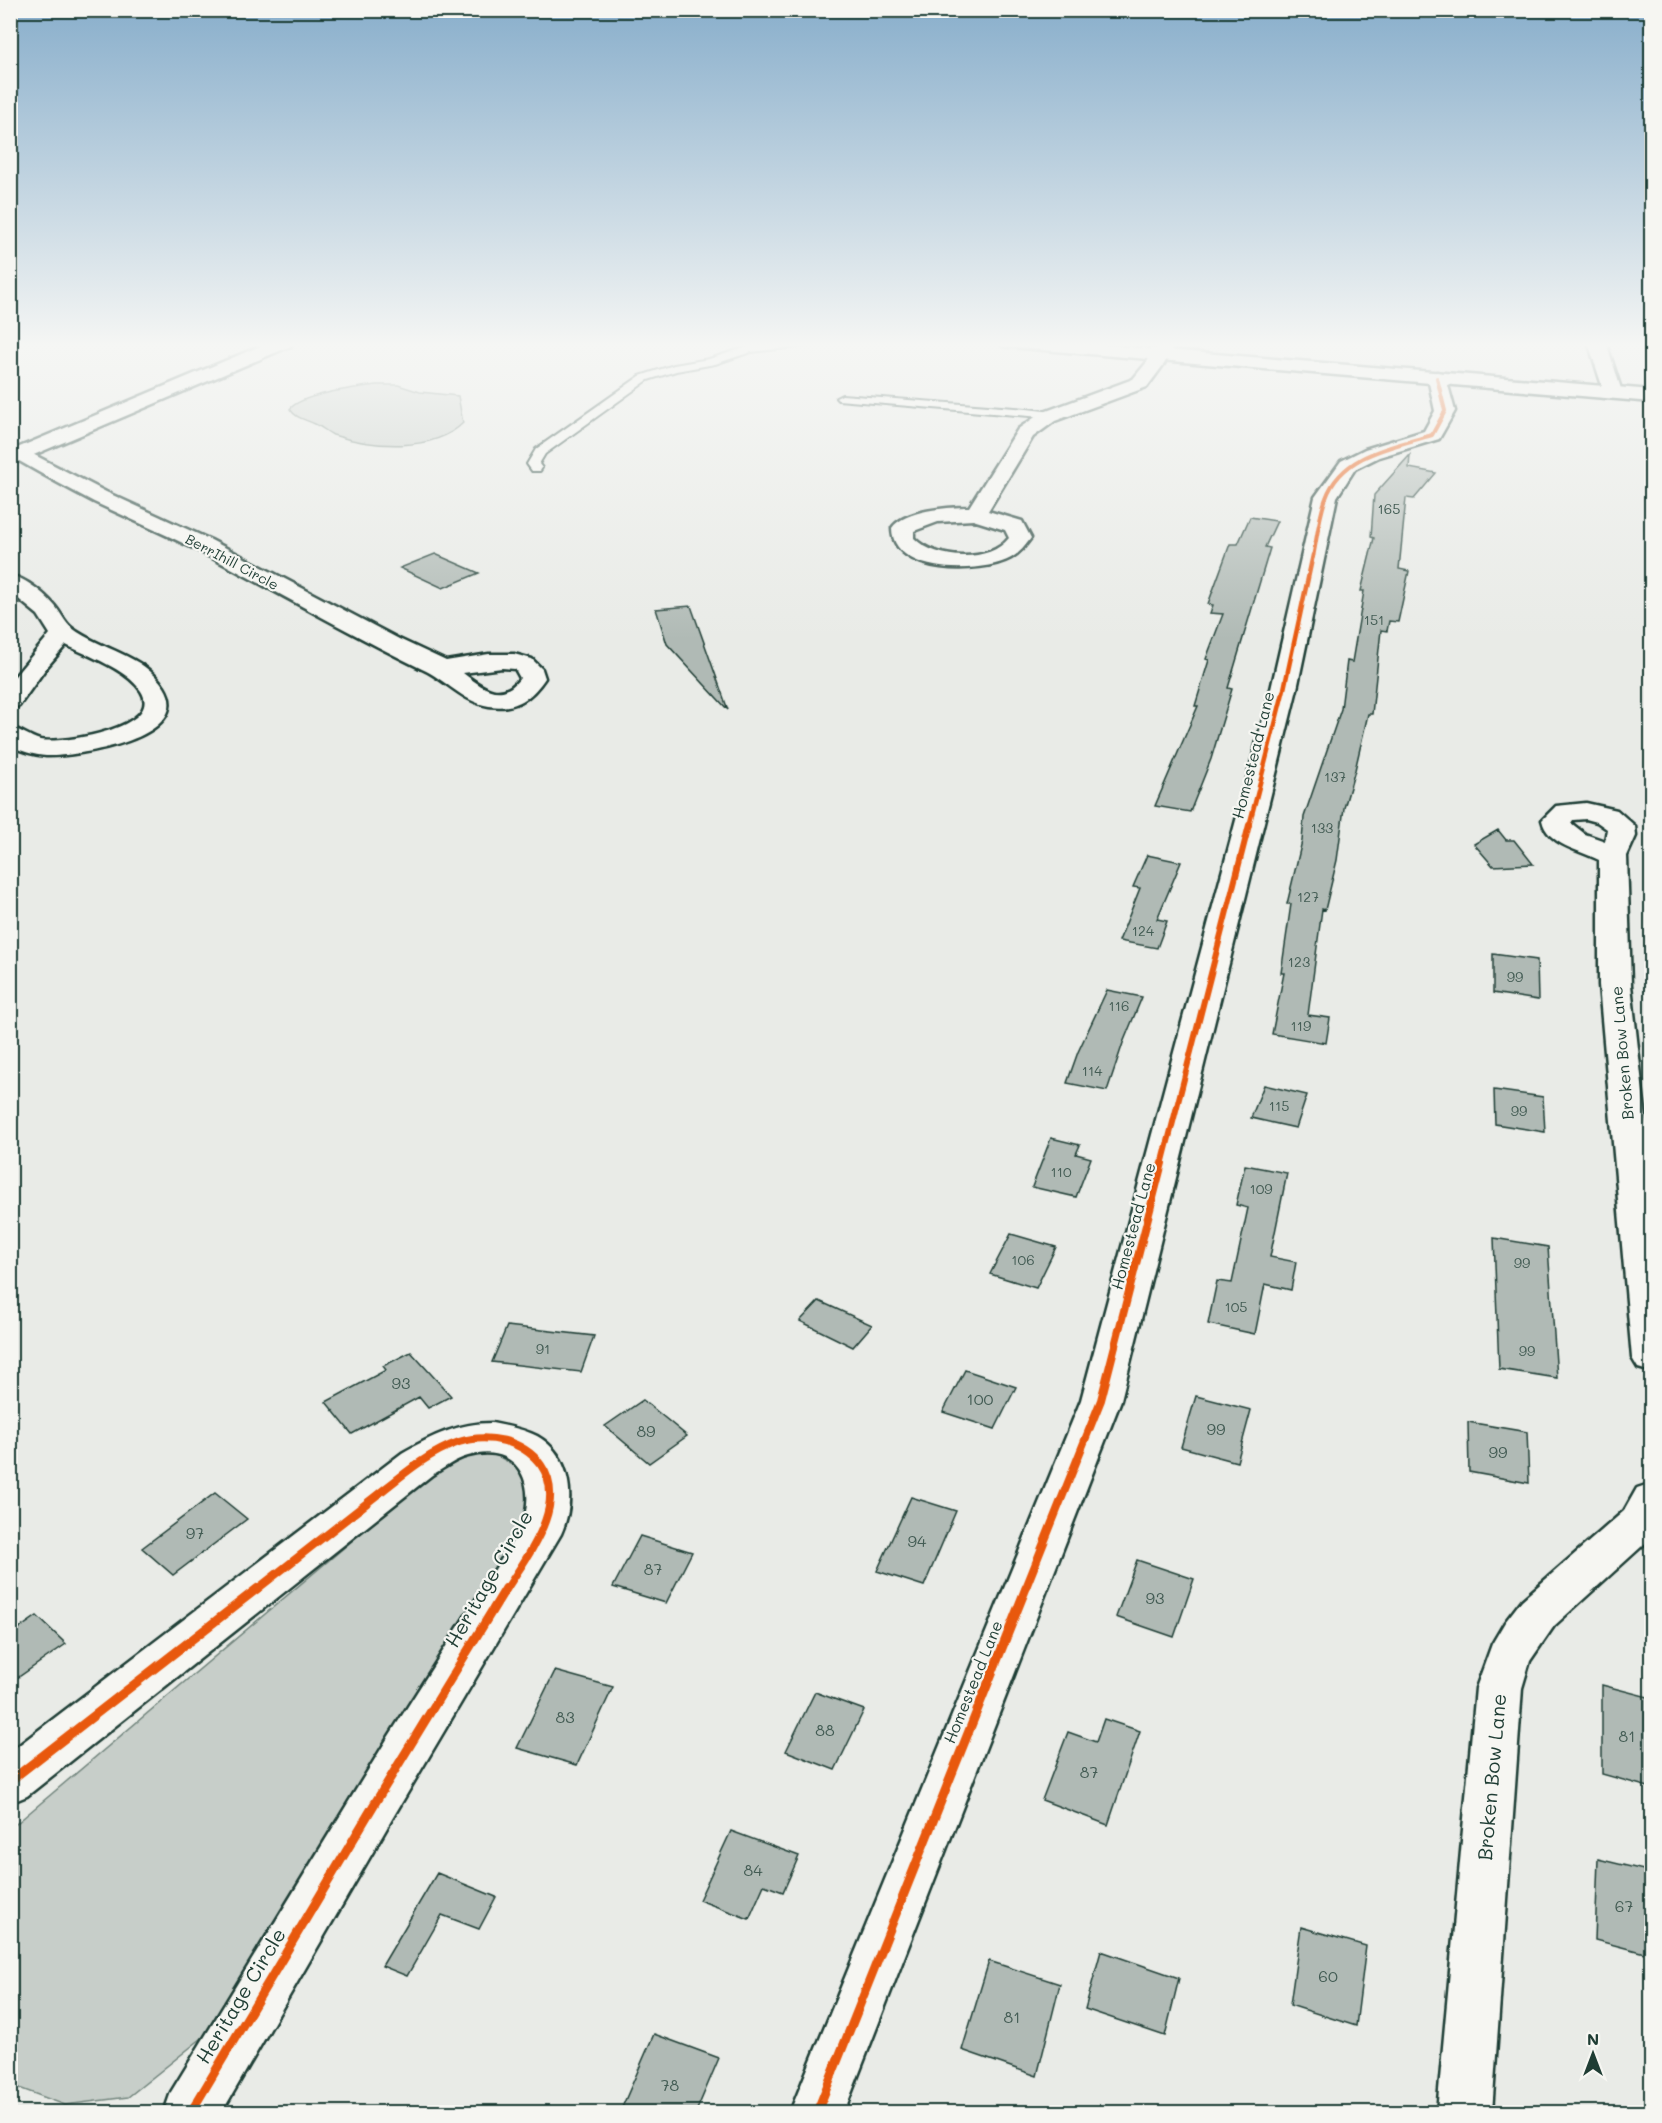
<svg xmlns="http://www.w3.org/2000/svg" width="1662" height="2123" font-family="Mali,sans-serif">
<style>
.green{fill:#c7cec9;stroke:#73867e;stroke-width:1.5}
.building{fill:#b0bab5;stroke:#1f3d34;stroke-width:1.5}
.lines{fill:none;stroke-linecap:round;stroke-linejoin:round}
.lane-casing{stroke:#1f3d34;stroke-width:4}
.street-casing{stroke:#1f3d34;stroke-width:5}
.secondary-casing{stroke:#1f3d34;stroke-width:5}
.lane{fill:#f6f6f2;fill-rule:evenodd}
.street{fill:#f6f6f2;fill-rule:evenodd}
.secondary{fill:#f6f6f2;fill-rule:evenodd}
.cycleway-far4-casing{stroke:#f6f6f2;stroke-width:6}
.cycleway-far3-casing{stroke:#f6f6f2;stroke-width:8}
.cycleway-far2-casing{stroke:#f6f6f2;stroke-width:10}
.cycleway-far1-casing{stroke:#f6f6f2;stroke-width:11}
.cycleway-casing{stroke:#f6f6f2;stroke-width:13}
.cycleway-far4{stroke:#e8590c;stroke-width:4}
.cycleway-far3{stroke:#e8590c;stroke-width:4.5}
.cycleway-far2{stroke:#e8590c;stroke-width:6}
.cycleway-far1{stroke:#e8590c;stroke-width:8}
.cycleway{stroke:#e8590c;stroke-width:9}
.labels{text-anchor:middle;stroke-width:4.5;stroke-linejoin:round;paint-order:stroke}
.number-label{font-size:14px;fill:#435c54}
.far-street-label{font-size:14px;fill:#1f3d34;stroke:#f6f6f2}
.street-label{font-size:16px;fill:#1f3d34;stroke:#f6f6f2}
.near-number-label{font-size:16px;fill:#435c54}
.near-street-label{font-size:20px;fill:#1f3d34;stroke:#f6f6f2}
</style>
<rect width="100%" height="100%" fill="#e9ebe7"/>
<filter id="ink" filterUnits="userSpaceOnUse"><feTurbulence type="fractalNoise" baseFrequency=".0167" numOctaves="2"/><feDisplacementMap in="SourceGraphic" scale="12" xChannelSelector="R" yChannelSelector="G"/><feConvolveMatrix kernelMatrix="1 2 1 2 8 2 1 2 1" color-interpolation-filters="sRGB"/></filter>
<g filter="url(#ink)">
<path class="green" d="M 376,385 L 398,385 L 420,392 L 458,396 L 463,423 C 433,453 371,447 333,435 C 327,432 323,428 317,425 C 306,419 297,420 290,409 C 301,394 356,388 376,385 Z
M 470,1453 L 496,1455 L 519,1468 L 530,1494 L 523,1523 L 207,2034 L 128,2097 L 65,2105 L 11,2085 L 10,1829 L 404,1497 L 438,1470 Z"/>
<path class="building" d="M 1410,455 L 1409,468 L 1436,473 L 1414,499 L 1406,498 L 1399,569 L 1409,571 L 1398,622 L 1389,621 L 1387,631 L 1381,630 L 1372,714 L 1368,714 L 1355,770 L 1344,808 L 1337,860 L 1325,910 L 1322,909 L 1308,1015 L 1330,1018 L 1326,1043 L 1272,1034 L 1284,973 L 1281,973 L 1291,904 L 1287,904 L 1302,841 L 1304,817 L 1341,709 L 1347,661 L 1352,662 L 1364,591 L 1361,591 L 1374,538 L 1371,537 L 1374,495 Z
M 1250,517 L 1277,521 L 1265,547 L 1270,548 L 1228,688 L 1232,689 L 1211,759 L 1190,812 L 1155,806 L 1198,706 L 1195,706 L 1209,660 L 1206,659 L 1223,614 L 1210,613 L 1213,605 L 1208,604 L 1230,544 L 1238,544 Z
M 435,554 L 479,573 L 443,588 L 400,568 Z
M 691,606 L 728,710 L 667,644 L 656,609 Z
M 1498,830 L 1506,840 L 1514,840 L 1533,864 L 1493,866 L 1474,844 Z
M 1147,855 L 1181,862 L 1157,919 L 1167,921 L 1157,948 L 1119,941 L 1140,888 L 1133,887 Z
M 1493,954 L 1537,960 L 1538,1000 L 1493,993 Z
M 1107,990 L 1142,997 L 1123,1043 L 1107,1091 L 1067,1083 L 1078,1052 Z
M 1264,1085 L 1307,1095 L 1296,1128 L 1251,1118 Z
M 1494,1090 L 1543,1097 L 1545,1132 L 1495,1124 Z
M 1051,1138 L 1080,1145 L 1076,1154 L 1091,1158 L 1076,1197 L 1032,1187 Z
M 1245,1165 L 1287,1173 L 1270,1257 L 1296,1262 L 1291,1290 L 1265,1284 L 1255,1334 L 1208,1324 L 1217,1281 L 1232,1283 L 1248,1208 L 1236,1205 Z
M 1011,1234 L 1056,1247 L 1036,1288 L 990,1274 Z
M 1494,1238 L 1548,1247 L 1557,1378 L 1499,1369 Z
M 819,1301 L 872,1325 L 853,1347 L 800,1321 Z
M 507,1326 L 594,1336 L 581,1372 L 492,1362 Z
M 411,1352 L 451,1396 L 428,1408 L 419,1397 L 352,1434 L 326,1402 L 386,1370 L 383,1366 Z
M 965,1370 L 1016,1387 L 995,1429 L 943,1412 Z
M 1196,1396 L 1251,1410 L 1237,1462 L 1181,1447 Z
M 643,1400 L 687,1436 L 649,1463 L 605,1426 Z
M 1468,1422 L 1527,1432 L 1529,1483 L 1469,1472 Z
M 215,1493 L 247,1519 L 173,1575 L 142,1548 Z
M 911,1497 L 956,1511 L 924,1586 L 877,1571 Z
M 640,1536 L 692,1552 L 666,1603 L 613,1587 Z
M 1137,1560 L 1194,1579 L 1174,1637 L 1116,1617 Z
M 37,1616 L 66,1644 L 10,1683 L 10,1635 Z
M 555,1671 L 613,1687 L 577,1765 L 517,1748 Z
M 1602,1685 L 1652,1698 L 1652,1788 L 1602,1774 Z
M 815,1692 L 864,1710 L 835,1770 L 786,1751 Z
M 1104,1719 L 1140,1731 L 1108,1825 L 1042,1800 L 1068,1732 L 1096,1742 Z
M 731,1831 L 799,1856 L 783,1892 L 764,1885 L 749,1919 L 699,1900 Z
M 1598,1859 L 1652,1872 L 1652,1955 L 1595,1940 Z
M 437,1873 L 496,1897 L 479,1929 L 442,1915 L 407,1976 L 382,1966 Z
M 1301,1927 L 1366,1946 L 1356,2026 L 1290,2005 Z
M 1101,1951 L 1179,1978 L 1165,2036 L 1085,2009 Z
M 989,1961 L 1060,1984 L 1037,2076 L 962,2050 Z
M 654,2034 L 719,2058 L 696,2112 L 620,2112 Z"/>
<g class="lines">
<defs>
<path id="lane" d="M 255,342 L 272,342 L 281,346 L 276,349 L 256,344 Z
M 788,342 L 820,342 L 815,345 L 751,352 L 715,364 L 676,371 L 648,380 L 545,454 L 539,464 L 542,468 L 540,471 L 532,471 L 527,464 L 536,449 L 640,376 L 674,365 L 709,359 L 750,346 Z
M 842,395 L 1027,409 L 1053,412 L 1059,415 L 1053,418 L 838,400 L 836,398 Z"/>
<path id="street" d="M 1158,342 L 1176,342 L 1164,364 L 1147,387 L 1055,421 L 1033,437 L 988,511 L 1022,521 L 1031,538 C 1025,546 1020,553 1011,558 C 982,574 892,576 892,528 C 904,510 949,507 969,507 L 1018,429 L 1041,413 L 1133,379 L 1147,362 ZM 973,520 L 1005,530 L 1009,538 C 989,564 935,560 914,538 L 914,531 L 938,522 Z
M 1588,342 L 1606,342 L 1622,392 L 1620,396 L 1606,396 L 1604,392 Z
M 1437,372 L 1444,374 L 1446,378 L 1455,411 L 1439,439 L 1379,457 L 1355,469 L 1337,497 L 1297,689 L 1121,1400 L 844,2112 L 790,2112 L 1081,1400 L 1271,689 L 1315,497 L 1341,461 L 1365,449 L 1424,431 L 1435,411 L 1428,378 L 1430,374 Z
M 21,448 L 106,492 L 211,540 L 399,639 L 446,661 L 489,654 L 514,654 L 532,659 L 542,669 L 545,678 C 531,699 515,710 489,706 C 463,702 445,679 422,669 C 346,632 272,589 197,550 C 163,533 128,518 94,502 C 67,488 40,473 14,458 L 11,454 L 14,450 ZM 502,668 L 515,669 L 520,678 C 501,703 483,688 463,673 Z
M 10,575 C 27,579 45,594 55,606 C 61,613 65,623 72,628 C 101,650 143,654 164,687 C 196,738 76,757 46,756 C 34,755 21,751 10,746 L 10,727 C 21,730 30,737 40,740 C 62,744 165,728 141,691 C 128,670 87,655 66,645 L 46,668 L 19,706 L 10,708 L 10,682 L 50,634 L 38,615 L 10,592 Z
M 1586,803 L 1617,810 L 1635,826 L 1636,836 L 1627,856 L 1631,985 L 1652,1175 L 1652,1372 L 1638,1368 L 1632,1358 L 1599,985 L 1599,860 C 1580,850 1547,845 1542,820 L 1556,806 ZM 1586,819 L 1597,822 L 1607,829 L 1605,841 L 1585,834 L 1571,823 L 1573,820 Z
M 492,1423 C 507,1426 523,1429 537,1436 C 572,1456 576,1501 561,1534 L 392,1819 L 222,2112 L 164,2112 L 171,2092 L 389,1736 L 520,1530 C 539,1489 521,1441 468,1456 C 455,1459 443,1469 432,1475 L 27,1796 L 10,1803 L 10,1752 L 402,1453 C 432,1436 458,1423 492,1423 Z
M 1652,1483 L 1652,1537 L 1554,1626 L 1530,1661 L 1522,1688 L 1492,2112 L 1437,2112 L 1476,1688 L 1492,1644 L 1505,1622 L 1522,1600 L 1624,1511 L 1637,1488 Z"/>
<path id="secondary" d="M 270,342 L 294,342 L 291,346 L 10,465 L 10,451 Z
M 999,342 L 1070,342 L 1652,390 L 1652,402 L 1008,347 L 1002,346 Z"/>
</defs>
<use href="#lane" class="lane-casing"/>
<use href="#street" class="street-casing"/>
<use href="#secondary" class="secondary-casing"/>
<use href="#lane" class="lane"/>
<use href="#street" class="street"/>
<use href="#secondary" class="secondary"/>
<defs>
<path id="cycleway-far4" d="M 1313,557 C 1317,538 1319,516 1326,498 C 1342,454 1392,447 1432,435 L 1445,411 L 1437,378"/>
<path id="cycleway-far3" d="M 1249,826 L 1284,689 L 1313,555"/>
<path id="cycleway-far2" d="M 1162,1165 L 1249,825"/>
<path id="cycleway-far1" d="M 256,1590 C 293,1561 330,1532 367,1503 C 396,1481 424,1454 459,1442 C 487,1433 523,1440 541,1465 C 569,1505 526,1557 506,1590
M 1025,1590 L 1101,1400 L 1162,1163"/>
<path id="cycleway" d="M 10,1781 L 258,1588
M 191,2112 L 375,1803 L 506,1588
M 817,2112 L 1026,1588"/>
</defs>
<use href="#cycleway-far4" class="cycleway-far4-casing"/>
<use href="#cycleway-far3" class="cycleway-far3-casing"/>
<use href="#cycleway-far2" class="cycleway-far2-casing"/>
<use href="#cycleway-far1" class="cycleway-far1-casing"/>
<use href="#cycleway" class="cycleway-casing"/>
<use href="#cycleway-far4" class="cycleway-far4"/>
<use href="#cycleway-far3" class="cycleway-far3"/>
<use href="#cycleway-far2" class="cycleway-far2"/>
<use href="#cycleway-far1" class="cycleway-far1"/>
<use href="#cycleway" class="cycleway"/>
</g>
</g>
<linearGradient id="sky" x2="0" y2="1"><stop stop-color="#88aecb"/><stop offset="0.54" stop-color="#f5f6f4"/><stop offset="1" stop-color="#f5f6f4" stop-opacity="0"/></linearGradient>
<rect width="1662" height="639" fill="url(#sky)"/>
<g class="labels">
<g class="number-label">
<text x="1389" y="514">165</text>
<text x="1374" y="625">151</text>
<text x="1335" y="782">137</text>
<text x="1322" y="833">133</text>
<text x="1308" y="902">127</text>
<text x="1143" y="936">124</text>
<text x="1299" y="967">123</text>
<text x="1515" y="982">99</text>
<text x="1119" y="1011">116</text>
<text x="1301" y="1031">119</text>
<text x="1092" y="1076">114</text>
<text x="1279" y="1111">115</text>
<text x="1519" y="1116">99</text>
<text x="1061" y="1177">110</text>
<text x="1261" y="1194">109</text>
<text x="1023" y="1265">106</text>
<text x="1522" y="1268">99</text>
<text x="1236" y="1312">105</text>
<text x="543" y="1354">91</text>
<text x="1527" y="1356">99</text>
</g>
<g class="far-street-label">
<text transform="translate(232 562) rotate(28)" y="5">BerrIhill Circle</text>
</g>
<g class="street-label">
<text transform="translate(1253 755) rotate(-76)" y="6">Homestead Lane</text>
<text transform="translate(1622 1053) rotate(-95)" y="6">Broken Bow Lane</text>
<text transform="translate(1133 1226) rotate(-75)" y="6">Homestead Lane</text>
<text transform="translate(973 1682) rotate(-68)" y="6">Homestead Lane</text>
</g>
<g class="near-number-label">
<text x="401" y="1389">93</text>
<text x="980" y="1405">100</text>
<text x="1216" y="1435">99</text>
<text x="646" y="1437">89</text>
<text x="1498" y="1458">99</text>
<text x="195" y="1539">97</text>
<text x="917" y="1547">94</text>
<text x="653" y="1575">87</text>
<text x="1155" y="1604">93</text>
<text x="565" y="1723">83</text>
<text x="825" y="1736">88</text>
<text x="1627" y="1742">81</text>
<text x="1089" y="1778">87</text>
<text x="753" y="1876">84</text>
<text x="1624" y="1912">67</text>
<text x="1328" y="1982">60</text>
<text x="1012" y="2023">81</text>
<text x="670" y="2091">78</text>
</g>
<g class="near-street-label">
<text transform="translate(489 1579) rotate(-60)" y="7">Heritage Circle</text>
<text transform="translate(1492 1777) rotate(-85)" y="7">Broken Bow Lane</text>
<text transform="translate(241 1996) rotate(-59)" y="7">Heritage Circle</text>
</g>
</g>
<rect width="1662" height="2123" fill="none" stroke="#f6f6f2" stroke-width="36"/>
<rect x="18" y="18" width="1626" height="2087" fill="none" stroke="#1f3d34" stroke-width="2" filter="url(#ink)"/>
<g transform="translate(1593 2054)" stroke="#f6f6f2" stroke-width="4.5" paint-order="stroke">
<path d="M0-4.5L10 22L0 15L-10 22Z" fill="#1f3d34"/>
<text y="-9" font-size="16" font-weight="bold" text-anchor="middle" fill="#1f3d34">N</text>
</g>
</svg>
